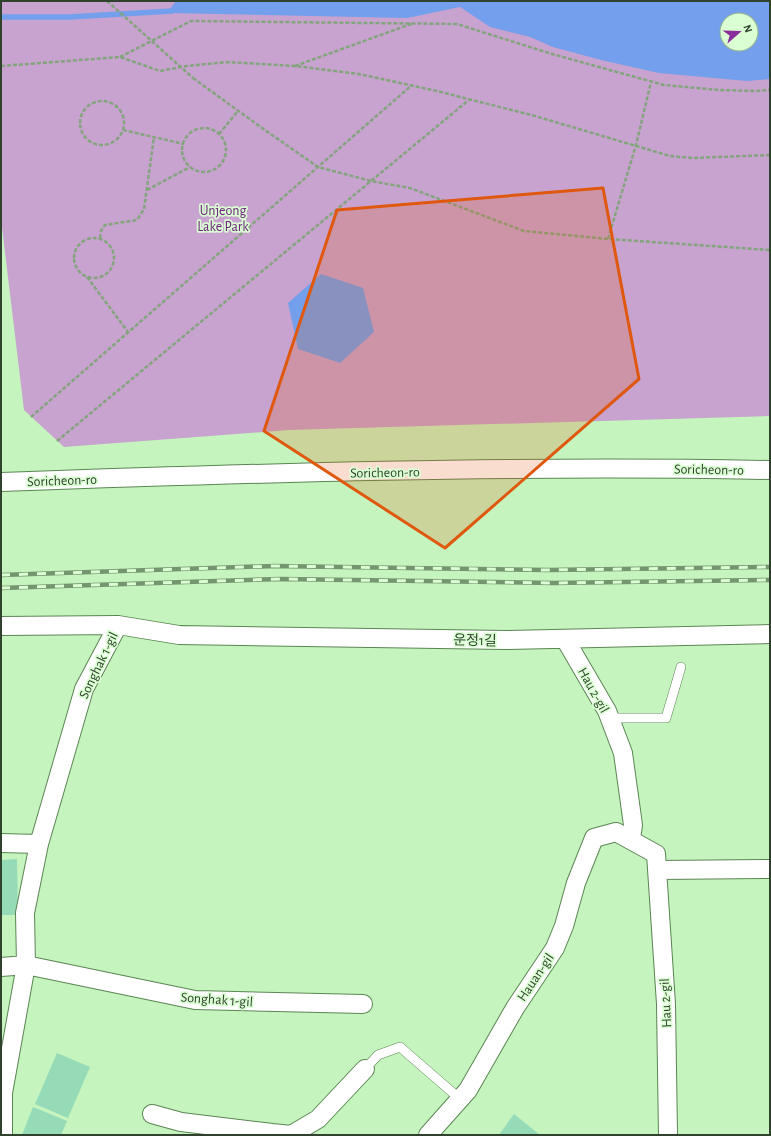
<svg xmlns="http://www.w3.org/2000/svg" width="771" height="1136" font-family="'Alegreya Sans','Noto Sans KR',sans-serif">
<style>
.green{fill:#c8a3cf;fill-rule:evenodd}
.water{fill:#739fec;fill-rule:evenodd}
.lines{fill:none;stroke-linecap:round;stroke-linejoin:round}
.stream{stroke:#739fec;stroke-width:5.5}
.building{fill:#96dbb7}
.service-casing{stroke:#5b8554;stroke-width:10}
.minor-casing{stroke:#5b8554;stroke-width:20}
.path{stroke:#83a47d;stroke-width:2.5;stroke-dasharray:4 2;stroke-linecap:butt}
.service{stroke:#fff;stroke-width:9}
.minor{stroke:#fff;stroke-width:18}
.rail-casing{stroke:#759470;stroke-width:4.5}
.rail{stroke:#daffd3;stroke-width:3;stroke-dasharray:9;stroke-linecap:butt}
.path-bridge{stroke:#83a47d;stroke-width:2.5;stroke-dasharray:4 2;stroke-linecap:butt}
.marked{fill:#df580e;fill-opacity:0.2;stroke:#df580e;stroke-width:3;stroke-linejoin:round}
.labels{text-anchor:middle;stroke-width:3.5;stroke-linejoin:round;paint-order:stroke}
.park-label{font-size:14px;fill:#6b2079;stroke:#daffd3}
.street-label{font-size:14px;fill:#30422d;stroke:#daffd3}
</style>
<rect width="100%" height="100%" fill="#c6f4be"/>
<path class="green" d="M 1,1 L 770,1 L 770,416 L 289,430 L 64,447 L 24,410 L 1,219 ZM 727,20 L 751,20 L 751,44 L 727,44 Z"/>
<path class="water" d="M 176,1 L 770,1 L 770,79 L 747,81 L 659,73 L 601,60 L 553,47 L 530,37 L 490,27 L 460,7 L 407,18 L 167,13 ZM 727,20 L 751,20 L 751,44 L 727,44 Z
M 321,274 L 363,288 L 374,332 L 340,363 L 298,349 L 288,303 Z"/>
<g class="lines">
<path class="stream" d="M 1,17 L 70,17 L 172,11"/>
</g>
<path class="building" d="M 17,859 L 18,915 L 1,915 L 1,860 Z
M 57,1053 L 90,1067 L 68,1118 L 35,1104 Z
M 33,1107 L 67,1121 L 61,1135 L 22,1135 Z
M 514,1114 L 540,1135 L 499,1135 Z"/>
<g class="lines">
<defs>
<path id="service" d="M 610,718 L 666,718 L 681,667
M 365,1069 L 378,1055 L 400,1047 L 460,1099"/>
<path id="minor" d="M 1,482 C 257,473 514,465 770,470
M 1,626 L 118,625 L 179,635 L 506,640 L 770,634
M 565,639 L 607,711 L 623,753 L 633,825 L 631,839
M 1,843 L 39,844
M 657,870 L 770,869
M 1,967 L 26,965 L 195,1000 L 363,1004
M 152,1114 L 181,1122 L 272,1133 L 272,1135
M 272,1133 L 291,1135 L 318,1119 L 365,1069
M 3,1135 L 3,1093 L 26,965 L 25,913 L 39,844 L 84,689 L 118,625
M 428,1135 L 468,1090 L 515,1008 L 555,948 L 564,926 L 576,883 L 594,838 L 616,832 L 656,854 L 666,1004 L 668,1135"/>
</defs>
<use href="#service" class="service-casing"/>
<use href="#minor" class="minor-casing"/>
<path class="path" d="M 120,57 L 191,21 L 457,24 L 552,54 L 664,85 L 719,90 L 755,91 L 770,90
M 1,66 L 120,57 L 160,71 L 186,66 L 227,62 L 295,66 L 359,74 L 437,91 L 535,116 L 670,156 L 693,158 L 770,155
M 295,66 L 411,24
M 193,78 L 262,128 L 318,167 L 371,181 L 410,188 L 524,231 L 608,239 L 770,250
M80 123a22 22 0 1 1 44 0a22 22 0 1 1-44 0Z
M182 150a22 22 0 1 1 44 0a22 22 0 1 1-44 0Z
M 123,130 L 184,144
M 219,134 L 238,111
M 147,190 L 190,167
M74 258a20 20 0 1 1 40 0a20 20 0 1 1-40 0Z
M 100,238 L 101,231 L 105,225 L 137,220 L 144,209 L 154,137
M 608,239 L 636,145 L 651,82
M 87,277 L 128,332
M 31,417 L 412,85
M 57,441 L 470,99"/>
<use href="#service" class="service"/>
<use href="#minor" class="minor"/>
<defs>
<path id="rail" d="M 1,575 L 274,566 L 549,570 L 770,567
M 1,588 L 281,579 L 553,583 L 770,580"/>
</defs>
<use href="#rail" class="rail-casing"/>
<use href="#rail" class="rail"/>
<path class="path-bridge" d="M 107,1 L 193,78"/>
</g>
<path class="marked" d="M 603,188 L 639,379 L 445,548 L 264,431 L 337,210 Z"/>
<g class="labels">
<g class="park-label">
<text x="223" y="215">Unjeong<tspan x="223" dy="16">Lake Park</tspan></text>
</g>
<g class="street-label">
<text transform="translate(709 469) rotate(1)" y="5">Soricheon-ro</text>
<text transform="translate(385 472) rotate(-1)" y="5">Soricheon-ro</text>
<text transform="translate(62 480) rotate(-2)" y="5">Soricheon-ro</text>
<text transform="translate(475 640) rotate(1)" y="5">운정1길</text>
<text transform="translate(98 665) rotate(-64)" y="5">Songhak 1-gil</text>
<text transform="translate(594 690) rotate(61)" y="5">Hau 2-gil</text>
<text transform="translate(535 977) rotate(-56)" y="5">Hauan-gil</text>
<text transform="translate(217 999) rotate(4)" y="5">Songhak 1-gil</text>
<text transform="translate(665 1003) rotate(-93)" y="5">Hau 2-gil</text>
</g>
</g>
<rect width="771" height="1136" fill="none" stroke="#30422d" stroke-width="4"/>
<g transform="translate(739 32) rotate(70)"><circle r="19" fill="#daffd3" stroke="#96b391"/>
<path d="M0-3L7 15L0 10L-7 15Z" fill="#892e9a"/>
<text y="-6" font-size="11" font-weight="bold" text-anchor="middle" fill="#30422d">N</text>
</g>
</svg>
